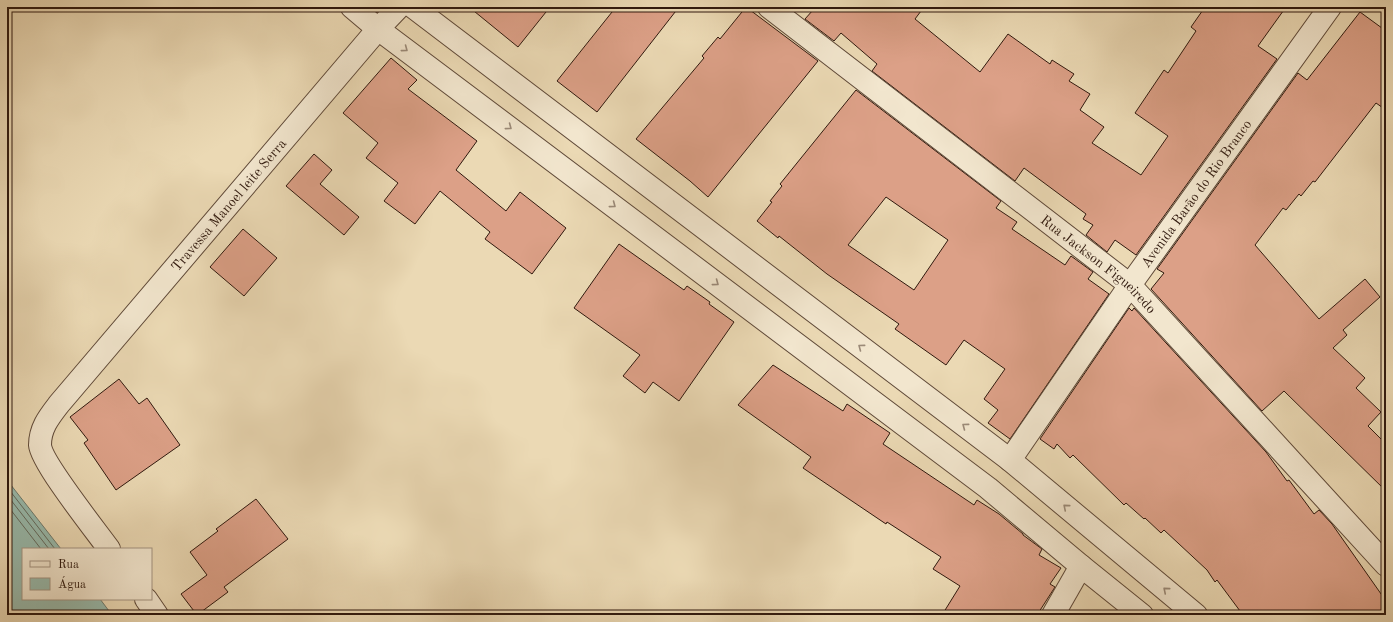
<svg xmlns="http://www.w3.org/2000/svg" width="1393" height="622" font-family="'Old Standard TT',serif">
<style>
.water{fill:#98baac;stroke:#6e7a6d}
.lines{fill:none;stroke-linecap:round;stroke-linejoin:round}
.shore{stroke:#646a5d;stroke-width:1}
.building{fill:#dca087;stroke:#30190e;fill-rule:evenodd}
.street-casing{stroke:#5f4938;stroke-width:24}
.street{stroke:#f2e6ce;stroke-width:22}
.oneway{stroke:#9b8a78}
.labels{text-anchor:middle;stroke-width:3;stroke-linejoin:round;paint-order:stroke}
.street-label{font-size:14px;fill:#30190e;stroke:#f2e6ce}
</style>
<rect width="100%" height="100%" fill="#ebd9b4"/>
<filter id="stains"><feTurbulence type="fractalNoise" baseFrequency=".005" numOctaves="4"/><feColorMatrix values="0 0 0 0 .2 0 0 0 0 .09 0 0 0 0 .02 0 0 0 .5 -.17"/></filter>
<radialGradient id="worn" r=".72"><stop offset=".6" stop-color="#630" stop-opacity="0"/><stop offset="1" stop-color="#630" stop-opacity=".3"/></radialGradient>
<path class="water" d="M 7,480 L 61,549 L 23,549 L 23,599 L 100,599 L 112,615 L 7,615 Z"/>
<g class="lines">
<path class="shore" d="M 7,487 L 55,549
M 7,495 L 49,549
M 7,505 L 41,549"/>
</g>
<path class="building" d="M 469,7 L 550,7 L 518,47 Z
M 616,7 L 679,7 L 597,112 L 557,81 Z
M 746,7 L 818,61 L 708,197 L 690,181 L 636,139 L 704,58 L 702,56 L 718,37 L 720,39 Z
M 810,7 L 924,7 L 915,19 L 980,72 L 1008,34 L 1050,64 L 1052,60 L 1074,74 L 1069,81 L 1090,94 L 1080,110 L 1104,127 L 1092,143 L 1141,175 L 1168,136 L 1135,113 L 1164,70 L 1168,73 L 1196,31 L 1191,27 L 1205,7 L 1286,7 L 1258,46 L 1277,59 L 1136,255 L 1115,240 L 1107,252 L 1086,235 L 1093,225 L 1083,219 L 1086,214 L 1024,168 L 1015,181 L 872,71 L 877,64 L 841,33 L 834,41 L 805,19 L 813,10 Z
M 1360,12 L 1386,31 L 1386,110 L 1376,103 L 1315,182 L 1313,181 L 1301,196 L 1299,194 L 1286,210 L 1283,208 L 1255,245 L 1319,319 L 1365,279 L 1380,297 L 1343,330 L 1347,335 L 1333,348 L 1365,378 L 1356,388 L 1381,412 L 1368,426 L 1386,444 L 1386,491 L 1284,391 L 1262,411 L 1151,289 L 1164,273 L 1157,269 L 1298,73 L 1307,80 Z
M 391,58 L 417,80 L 408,89 L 477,141 L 456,170 L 506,211 L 520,192 L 566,228 L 532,274 L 485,239 L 490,232 L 440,191 L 415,224 L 384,201 L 398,183 L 366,158 L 378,143 L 343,113 Z
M 856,90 L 1001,201 L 996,208 L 1017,222 L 1012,229 L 1065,265 L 1071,256 L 1093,272 L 1088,279 L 1109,294 L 1010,439 L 988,423 L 998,410 L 984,399 L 1005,369 L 964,340 L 946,365 L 895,329 L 899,324 L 827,274 L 779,236 L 778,238 L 757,221 L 772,202 L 770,201 L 782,186 L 780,184 ZM 886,197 L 948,240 L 914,290 L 848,245 Z
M 314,154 L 332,170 L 320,184 L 359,217 L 344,235 L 286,186 Z
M 243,229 L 277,258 L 244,296 L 210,267 Z
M 619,244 L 684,290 L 687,286 L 710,302 L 709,304 L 734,322 L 679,401 L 653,382 L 645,393 L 623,376 L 640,355 L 574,308 Z
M 1129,308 L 1132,311 L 1134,308 L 1266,452 L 1287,481 L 1289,480 L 1314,514 L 1319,510 L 1332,524 L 1386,601 L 1386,615 L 1243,615 L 1217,580 L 1215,582 L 1207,570 L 1164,530 L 1161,533 L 1145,518 L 1144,519 L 1126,503 L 1124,505 L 1073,455 L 1070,458 L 1057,444 L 1054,449 L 1040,439 Z
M 773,365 L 843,411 L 847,404 L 890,433 L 883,444 L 974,505 L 977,500 L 999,514 L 1023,534 L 1023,535 L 1042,549 L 1039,555 L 1061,568 L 1050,584 L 1055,587 L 1037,615 L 942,615 L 960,586 L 933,569 L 941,557 L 887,522 L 886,524 L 803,468 L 811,457 L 738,405 Z
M 119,379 L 139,404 L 147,398 L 180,445 L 116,490 L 84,443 L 88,440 L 70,417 Z
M 256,499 L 288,539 L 224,587 L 228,592 L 197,615 L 181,594 L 207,575 L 190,552 L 218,531 L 216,529 Z"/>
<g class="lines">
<defs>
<g id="street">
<path d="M 352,7 L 378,29 L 988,488 L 1081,566 L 1142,615"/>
<path d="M 413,7 L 1010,460 L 1196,615"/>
<path id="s1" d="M 769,7 L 1130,285 L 1386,565"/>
<path id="s2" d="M 1010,460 L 1130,285 L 1330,7"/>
<path id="s3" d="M 109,549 C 96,531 41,462 40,445 C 40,428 49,417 59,404 L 378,29 L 399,7"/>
<path d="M 146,599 L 157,615"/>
<path d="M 1053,615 L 1081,566"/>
</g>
</defs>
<use href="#street" class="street-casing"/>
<use href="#street" class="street"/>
</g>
<defs><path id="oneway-chevron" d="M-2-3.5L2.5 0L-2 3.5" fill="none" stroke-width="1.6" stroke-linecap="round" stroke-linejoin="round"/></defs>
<g class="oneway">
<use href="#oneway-chevron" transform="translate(405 49) rotate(37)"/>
<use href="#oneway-chevron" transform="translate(509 127) rotate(37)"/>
<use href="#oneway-chevron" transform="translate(613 205) rotate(37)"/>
<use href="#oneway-chevron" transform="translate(716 283) rotate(37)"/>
<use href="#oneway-chevron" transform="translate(861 347) rotate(-143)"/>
<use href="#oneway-chevron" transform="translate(965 426) rotate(-143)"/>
<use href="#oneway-chevron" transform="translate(1066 507) rotate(-140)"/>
<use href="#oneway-chevron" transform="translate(1166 590) rotate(-140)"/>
</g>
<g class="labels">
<g class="street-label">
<text dy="5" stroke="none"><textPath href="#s2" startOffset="325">Avenida Barão do Rio Branco</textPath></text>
<text dy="5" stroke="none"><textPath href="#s3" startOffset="433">Travessa Manoel leite Serra</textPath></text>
<text dy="5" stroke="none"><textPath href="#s1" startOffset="418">Rua Jackson Figueiredo</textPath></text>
</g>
</g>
<rect width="1393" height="622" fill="none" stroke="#ebd9b4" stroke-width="24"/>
<rect x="8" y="8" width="1377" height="606" fill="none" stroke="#30190e" stroke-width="2"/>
<rect x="12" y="12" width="1369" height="598" fill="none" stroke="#30190e"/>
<rect x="22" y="548" width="130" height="52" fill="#f2e6ce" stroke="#a49481"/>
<rect x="30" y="561" width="20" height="6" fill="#f2e6ce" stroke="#a49481"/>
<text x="58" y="568" font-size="12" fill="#30190e">Rua</text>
<rect x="30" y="578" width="20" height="12" fill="#98baac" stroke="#a49481"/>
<text x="58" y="588" font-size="12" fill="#30190e">Água</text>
<rect width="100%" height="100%" filter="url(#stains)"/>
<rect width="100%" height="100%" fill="url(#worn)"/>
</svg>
